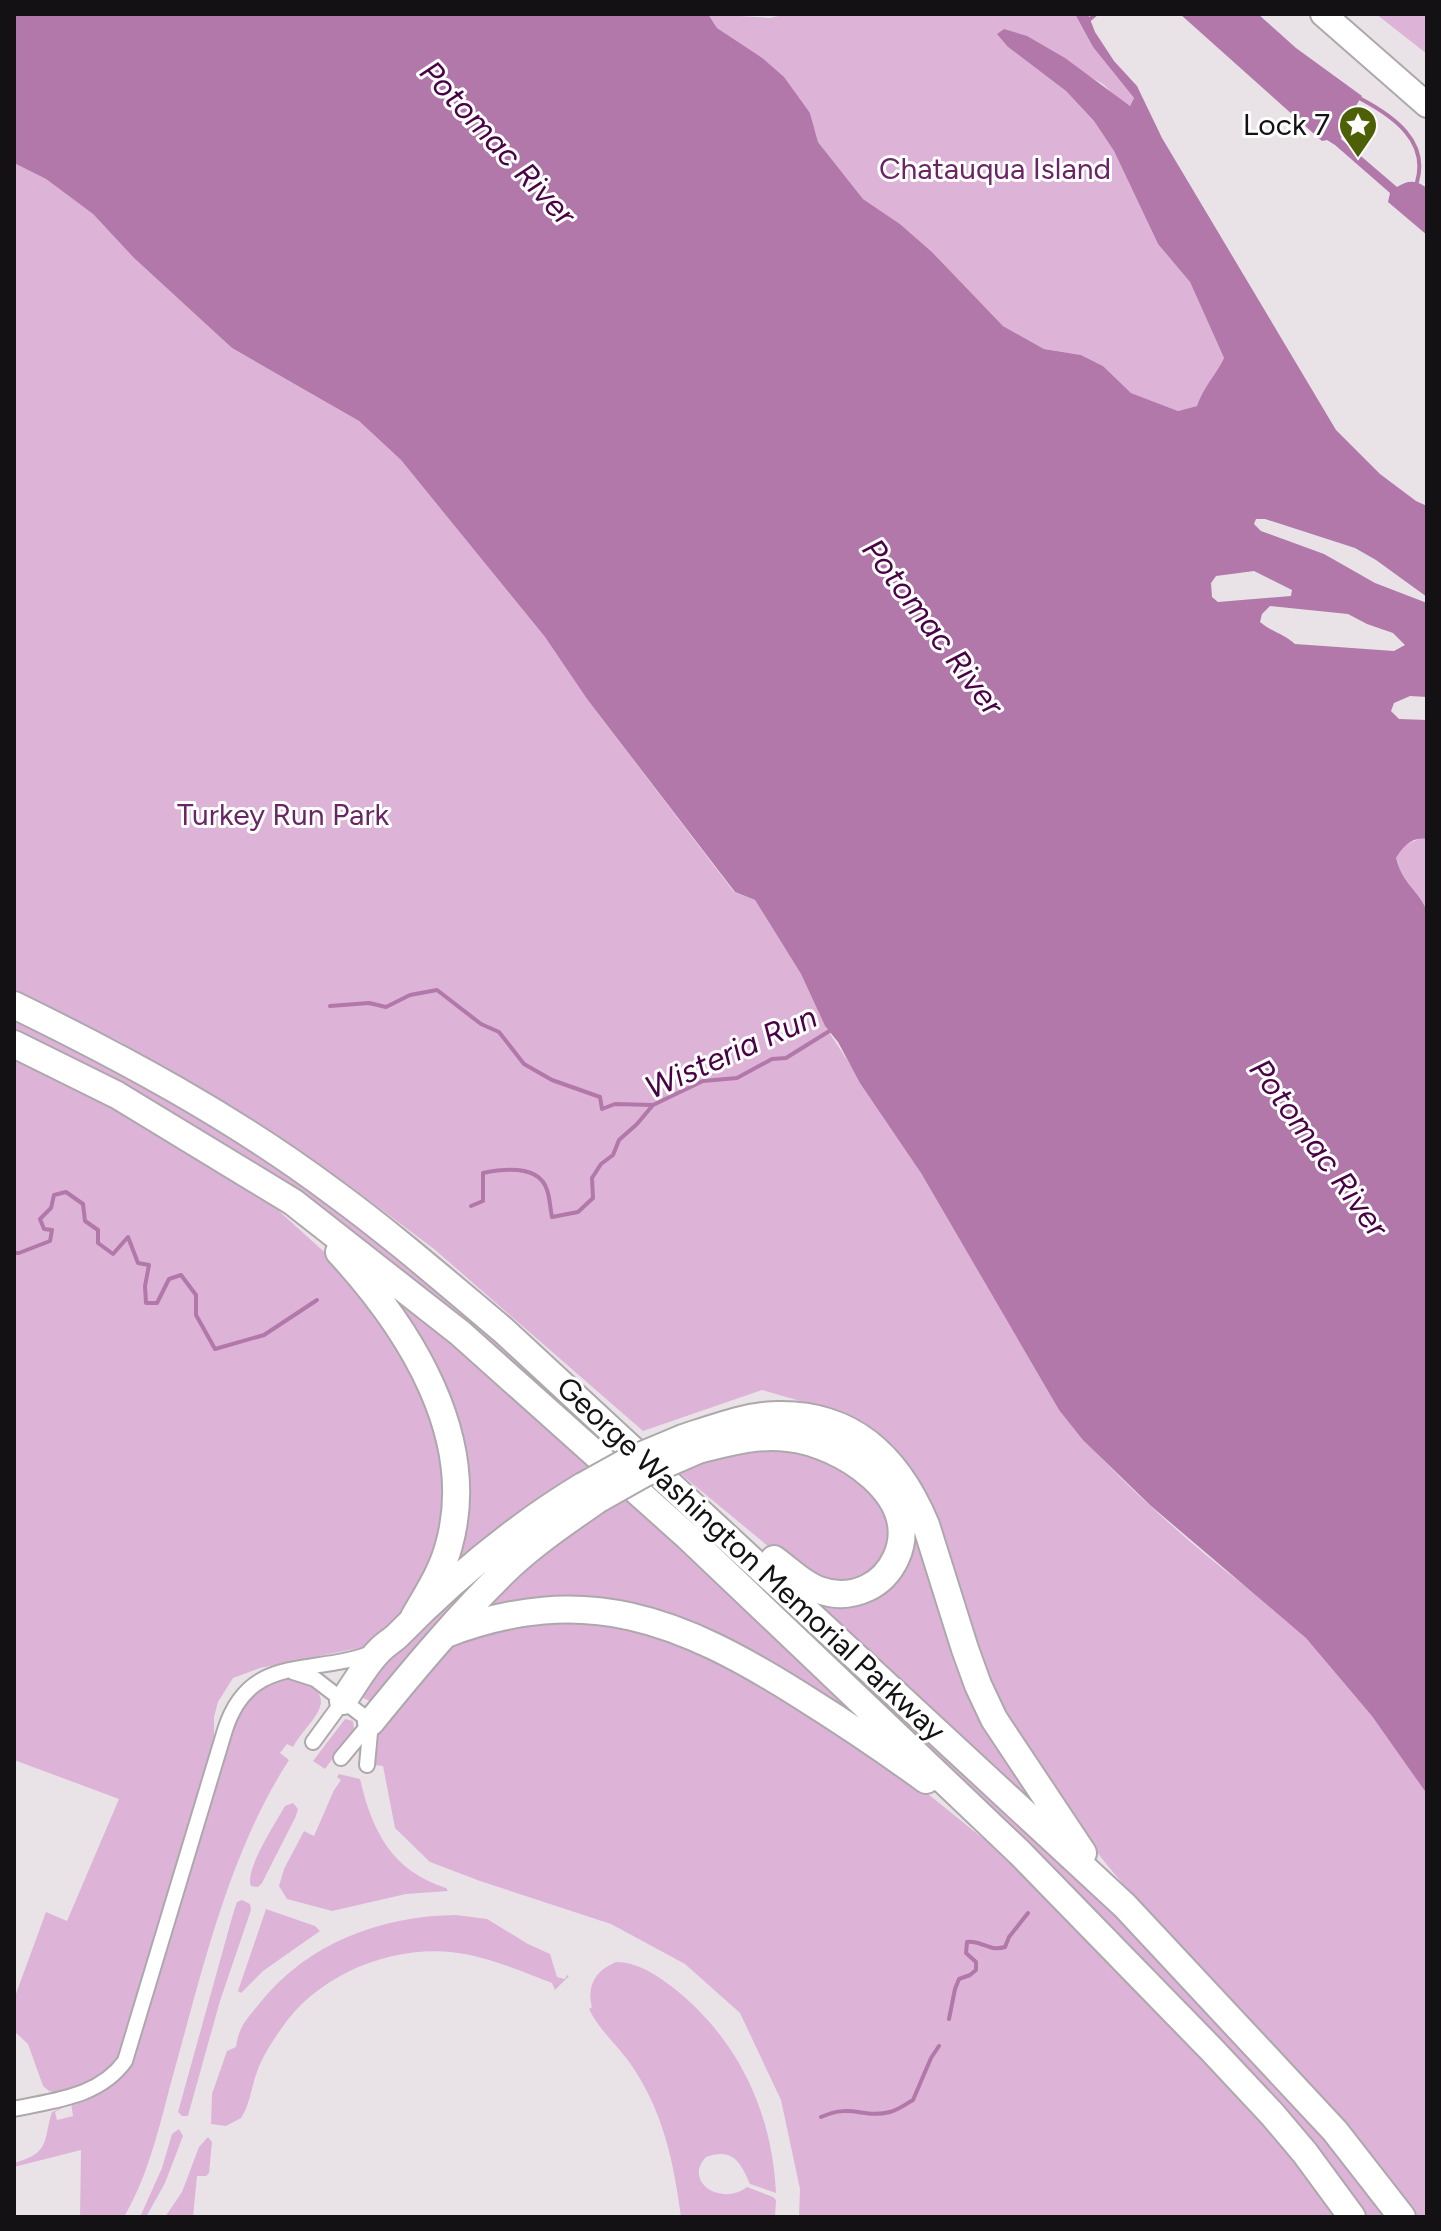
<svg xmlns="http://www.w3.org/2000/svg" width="1441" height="2231" font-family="Figtree,sans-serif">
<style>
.green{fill:#ddb4d7}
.water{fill:#b178a9;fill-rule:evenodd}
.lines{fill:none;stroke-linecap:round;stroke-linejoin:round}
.stream{stroke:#b178a9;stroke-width:4}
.minor-casing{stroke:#aea8ad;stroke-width:18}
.trunk-casing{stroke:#aea8ad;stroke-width:28}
.motorway-casing{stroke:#aea8ad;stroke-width:30}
.minor{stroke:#fff;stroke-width:14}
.trunk{stroke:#fff;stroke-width:24}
.motorway{stroke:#fff;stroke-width:26}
.motorway-bridge-casing{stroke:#aea8ad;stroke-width:30;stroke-linecap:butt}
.motorway-bridge{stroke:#fff;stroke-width:26}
.labels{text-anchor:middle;stroke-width:6;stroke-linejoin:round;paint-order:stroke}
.poi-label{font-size:30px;fill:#131113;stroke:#fff;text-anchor:end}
.park-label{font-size:30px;fill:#6a2564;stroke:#fff}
.street-label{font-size:30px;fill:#131113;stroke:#fff}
.water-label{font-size:32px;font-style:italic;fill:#4a0246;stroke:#fff}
</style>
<rect width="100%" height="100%" fill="#e9e3e8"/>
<path class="green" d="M 708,14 L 770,18 L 787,14 L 1075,14 L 1093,47 L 1134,98 L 1130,106 L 1120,101 L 1103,84 L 1004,29 L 998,34 L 1008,47 L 1066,91 L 1094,121 L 1114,151 L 1158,244 L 1190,282 L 1224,358 C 1216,375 1203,387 1197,406 L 1178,411 L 1131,393 L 1103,366 L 1081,355 L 1044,349 L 1003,326 L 932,252 L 900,224 L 863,199 L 818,142 L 810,113 L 761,57 L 717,28 Z
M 1376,14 L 1427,14 L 1427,54 Z
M 14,163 L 46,179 L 93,214 L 134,258 L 232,348 L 359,421 L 401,460 L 545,637 L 587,699 L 734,892 L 755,900 L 770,924 L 801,974 L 825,1026 L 921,1173 L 1059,1410 C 1103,1464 1154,1511 1206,1555 C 1239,1582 1274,1607 1305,1636 C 1353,1681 1391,1740 1427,1794 L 1427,2217 L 1411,2217 L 1182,1954 L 1107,1865 L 1038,1776 L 996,1713 L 936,1532 L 851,1424 L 814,1405 L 762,1390 L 643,1431 L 434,1249 L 346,1183 L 119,1041 L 14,992 Z
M 1421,838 L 1427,839 L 1427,911 C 1418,889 1403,885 1396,858 L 1403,846 Z
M 14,1011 L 86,1045 L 313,1185 L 423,1274 L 1010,1808 L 1277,2077 L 1393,2217 L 1358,2217 L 1273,2105 L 444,1310 L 14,1037 Z
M 14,1052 L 58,1072 L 270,1203 L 341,1267 L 382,1312 L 436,1414 L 450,1512 L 419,1595 L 380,1639 L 364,1647 L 260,1668 L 233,1678 L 218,1702 L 214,1717 L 214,1748 L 131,2025 L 116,2063 L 98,2080 L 61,2093 L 49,2091 L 43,2086 L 28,2044 L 14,2031 L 14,1999 L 46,1912 L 67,1921 L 119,1799 L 14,1760 Z
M 372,1275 L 603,1467 L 439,1586 L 462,1494 Z
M 768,1422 C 834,1422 891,1456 917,1518 C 923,1532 926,1549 930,1565 C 940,1598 949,1632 961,1664 C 983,1723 1020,1774 1056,1826 L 1035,1810 L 758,1556 L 760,1553 C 784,1571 812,1600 843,1600 C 862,1600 879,1591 890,1576 C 942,1504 843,1437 780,1432 C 747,1430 715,1439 684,1447 L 711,1434 Z
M 756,1444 L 824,1453 L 869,1485 L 895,1531 L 891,1555 L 853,1588 L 798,1571 L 676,1470 Z
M 629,1492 L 922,1766 L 702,1631 L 476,1614 L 509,1576 Z
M 546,1517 L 372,1702 L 361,1697 L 362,1683 L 430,1610 Z
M 604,1618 L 708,1651 L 907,1777 L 1001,1853 L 1119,1966 L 1232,2084 L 1340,2217 L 799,2217 L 800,2189 L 781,2100 L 740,2013 L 685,1964 L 611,1924 L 480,1881 L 430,1862 L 395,1828 L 383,1766 L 373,1765 L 378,1737 L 387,1715 L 451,1640 L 480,1627 Z
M 297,1676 C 343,1701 312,1715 293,1747 L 287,1744 L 280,1753 L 289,1760 C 230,1851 204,1964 175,2068 C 161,2118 151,2171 124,2217 L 80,2217 L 81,2150 L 14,2167 L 14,2163 C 51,2153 43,2140 52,2112 L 64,2107 L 55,2112 L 57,2120 L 73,2116 L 71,2103 L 106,2090 L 120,2078 L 138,2045 L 223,1757 L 243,1703 L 260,1685 L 278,1678 Z
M 345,1719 L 353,1721 L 354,1729 L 325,1769 L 313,1761 Z
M 339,1774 L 360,1779 C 372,1831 392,1871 446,1888 L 448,1891 L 406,1894 L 332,1911 L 287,1899 L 279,1886 L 284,1869 L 304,1831 L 314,1836 L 334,1790 L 341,1780 L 337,1777 Z
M 293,1803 L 298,1809 L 296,1816 L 262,1883 L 258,1887 L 251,1886 C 244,1871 276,1822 285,1806 Z
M 242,1900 L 250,1904 L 251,1910 L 220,2001 L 189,2112 L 188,2116 L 182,2116 L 178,2112 L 233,1914 L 237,1902 Z
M 266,1909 L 315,1926 L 320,1931 L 263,1971 L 241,1993 L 238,1991 Z
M 456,1915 L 487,1919 L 528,1944 L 550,1954 L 557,1977 L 565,1979 L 567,1975 L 569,1976 L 555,1990 L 552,1983 C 525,1973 498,1961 470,1955 C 404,1940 320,1970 281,2029 C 272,2042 262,2057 257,2072 C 251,2087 250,2105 241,2118 L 226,2126 L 211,2124 L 212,2094 L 227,2051 L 236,2047 C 239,2026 246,2020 259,2004 C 307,1943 381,1916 456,1915 Z
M 616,1962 C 637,1962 655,1974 671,1986 C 737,2037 772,2110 776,2193 L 750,2184 C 741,2164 734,2147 706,2157 C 683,2181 720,2207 747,2187 L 773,2197 L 776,2200 L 775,2217 L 681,2217 C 674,2164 664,2115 634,2069 C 620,2047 600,2032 589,2009 L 592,2007 C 586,1986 596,1970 616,1962 Z
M 179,2129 L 183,2136 L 165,2183 L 146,2217 L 140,2217 L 162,2168 L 172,2134 Z
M 208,2137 L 212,2142 L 209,2173 L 206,2176 L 197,2176 L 193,2217 L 165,2217 L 182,2192 L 199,2147 Z"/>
<path class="water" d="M 14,14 L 708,14 L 717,28 L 761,57 L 784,77 L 810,113 L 818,142 L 863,199 L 900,224 L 932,252 L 1003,326 L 1044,349 L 1081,355 L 1103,366 L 1131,393 L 1178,411 L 1197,406 C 1203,387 1216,375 1224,358 L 1190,282 L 1158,244 L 1114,151 L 1094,121 L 1066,91 L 1008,47 L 997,34 L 1004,29 L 1027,36 L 1065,58 L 1130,106 L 1134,98 L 1093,47 L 1075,14 L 1088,14 L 1095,32 L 1114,61 L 1137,86 L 1162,138 L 1336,430 L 1380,474 L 1416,501 L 1427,506 L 1427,597 L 1376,560 L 1355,548 L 1265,519 L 1256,519 L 1254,524 L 1261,531 L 1324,554 L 1375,583 L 1427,603 L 1427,697 L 1410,696 L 1394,703 L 1391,711 L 1399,719 L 1427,720 L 1427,839 C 1413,836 1403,846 1396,858 C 1403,885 1418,889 1427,911 L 1427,1794 L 1372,1716 L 1306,1638 L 1151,1506 L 1083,1440 L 1059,1410 L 921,1173 L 860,1083 L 838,1042 L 825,1026 L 801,974 L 770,924 L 755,900 L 735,892 L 587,699 L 545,637 L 401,460 L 359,421 L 232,348 L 134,258 L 93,214 L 46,179 L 14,163 ZM 1254,571 L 1292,590 L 1291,596 L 1218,602 L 1212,597 L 1211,583 L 1216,576 ZM 1270,606 L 1348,614 L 1367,624 L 1393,633 L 1405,645 L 1394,651 L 1295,644 C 1284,634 1272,632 1260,622 L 1262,614 Z
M 1180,14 L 1258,14 L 1296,48 L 1362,96 L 1344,125 L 1341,139 L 1397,187 C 1409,180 1415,180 1427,188 L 1427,235 L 1388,202 L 1390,193 L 1335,145 L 1327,140 L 1322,141 Z"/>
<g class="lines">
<path class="stream" d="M 1090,19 L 1096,14
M 1361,99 C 1393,116 1429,141 1417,182
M 330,1006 L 369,1003 L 386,1007 L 410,995 L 437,990 L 481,1024 L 499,1032 L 524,1064 L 552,1080 L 600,1097 L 602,1109 L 615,1104 L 652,1105
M 471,1206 L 483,1201 L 483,1173 C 503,1169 539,1164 547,1190 C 550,1198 550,1208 552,1217 L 578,1212 L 593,1198 L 592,1178 L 601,1164 L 613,1155 L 619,1140 L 637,1124 L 653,1105 L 703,1081 L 737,1078 L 772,1059 L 786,1058 L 831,1030
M 14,1253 L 19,1253 L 50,1241 L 52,1230 L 44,1229 L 40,1219 L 51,1208 L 54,1195 L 66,1192 L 83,1204 L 85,1221 L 98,1230 L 98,1243 L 113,1254 L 128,1237 L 138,1263 L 149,1265 L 145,1286 L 146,1303 L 157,1303 L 169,1279 L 181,1275 L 196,1295 L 196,1315 L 215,1349 L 264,1335 L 317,1300
M 949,2019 L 955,1989 L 959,1979 L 970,1975 L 976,1970 L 976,1962 L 966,1953 L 967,1942 C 981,1940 989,1952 1005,1947 L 1009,1937 L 1028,1913
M 821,2117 C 852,2103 863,2119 890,2112 C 898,2110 906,2104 913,2100 L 931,2058 L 939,2046"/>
<defs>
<path id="minor" d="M 293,1672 L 315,1679 L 371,1722
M 313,1742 L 343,1701
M 341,1758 L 371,1722
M 367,1765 L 371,1722
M 14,2109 C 55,2100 99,2097 125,2061 L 225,1730 C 250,1651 314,1677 374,1652"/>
<path id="trunk" d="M 1323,14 L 1427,105"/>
<path id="motorway" d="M 14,1005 C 125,1059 234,1118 333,1192 C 392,1235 447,1283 503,1330 L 1125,1906 L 1335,2131 L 1402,2217
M 14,1044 L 117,1095 L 293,1202 L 460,1333 L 687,1536 L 1020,1853 L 1212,2050 L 1272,2114 L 1305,2153 L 1352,2217
M 339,1252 C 409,1328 479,1437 449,1545 C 442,1572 427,1594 414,1617
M 683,1438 C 714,1428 747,1415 779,1415 C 854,1414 899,1460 926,1525 L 965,1649 L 978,1685 L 994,1719 L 1083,1853
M 698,1450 C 727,1443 757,1434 788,1438 C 840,1443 924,1496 896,1558 C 890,1571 880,1582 867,1588 C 852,1595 835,1596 819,1590 C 802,1584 788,1569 774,1559
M 446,1634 C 585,1581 681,1620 800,1695 C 843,1722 885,1750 926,1780
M 343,1701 C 355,1684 365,1665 379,1651 C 384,1645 392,1641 398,1635 C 453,1579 515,1527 583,1486
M 371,1722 C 415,1668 460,1614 510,1566 C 537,1541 567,1521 597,1500"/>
</defs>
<use href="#minor" class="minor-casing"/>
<use href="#trunk" class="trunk-casing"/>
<use href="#motorway" class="motorway-casing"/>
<use href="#minor" class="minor"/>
<use href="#trunk" class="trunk"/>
<use href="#motorway" class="motorway"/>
<defs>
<path id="motorway-bridge" d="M 583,1486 L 628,1461 L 683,1438
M 597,1500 L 645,1473 L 698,1450"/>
</defs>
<use href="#motorway-bridge" class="motorway-bridge-casing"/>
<use href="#motorway-bridge" class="motorway-bridge"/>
</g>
<defs>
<symbol id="sight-pin" viewBox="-11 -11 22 30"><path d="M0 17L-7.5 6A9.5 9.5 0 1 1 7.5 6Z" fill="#4e6005" stroke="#fff"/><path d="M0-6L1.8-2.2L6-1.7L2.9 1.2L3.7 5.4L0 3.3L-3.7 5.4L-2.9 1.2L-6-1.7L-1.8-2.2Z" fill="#fff"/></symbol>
</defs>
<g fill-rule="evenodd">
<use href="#sight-pin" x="1336" y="103" width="44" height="60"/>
</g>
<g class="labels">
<g class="poi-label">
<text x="1330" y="135">Lock 7</text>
</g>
<g class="park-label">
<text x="995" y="179">Chatauqua Island</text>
<text x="283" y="825">Turkey Run Park</text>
</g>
<g class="street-label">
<text transform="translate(751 1559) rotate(43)" y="10">George Washington Memorial Parkway</text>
</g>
<g class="water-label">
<text transform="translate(498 143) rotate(47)" y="11">Potomac River</text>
<text transform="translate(933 627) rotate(53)" y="11">Potomac River</text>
<text transform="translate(731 1052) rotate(-24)" y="11">Wisteria Run</text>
<text transform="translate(1319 1148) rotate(54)" y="11">Potomac River</text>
</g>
</g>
<rect width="1441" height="2231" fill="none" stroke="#131113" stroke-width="32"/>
</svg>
